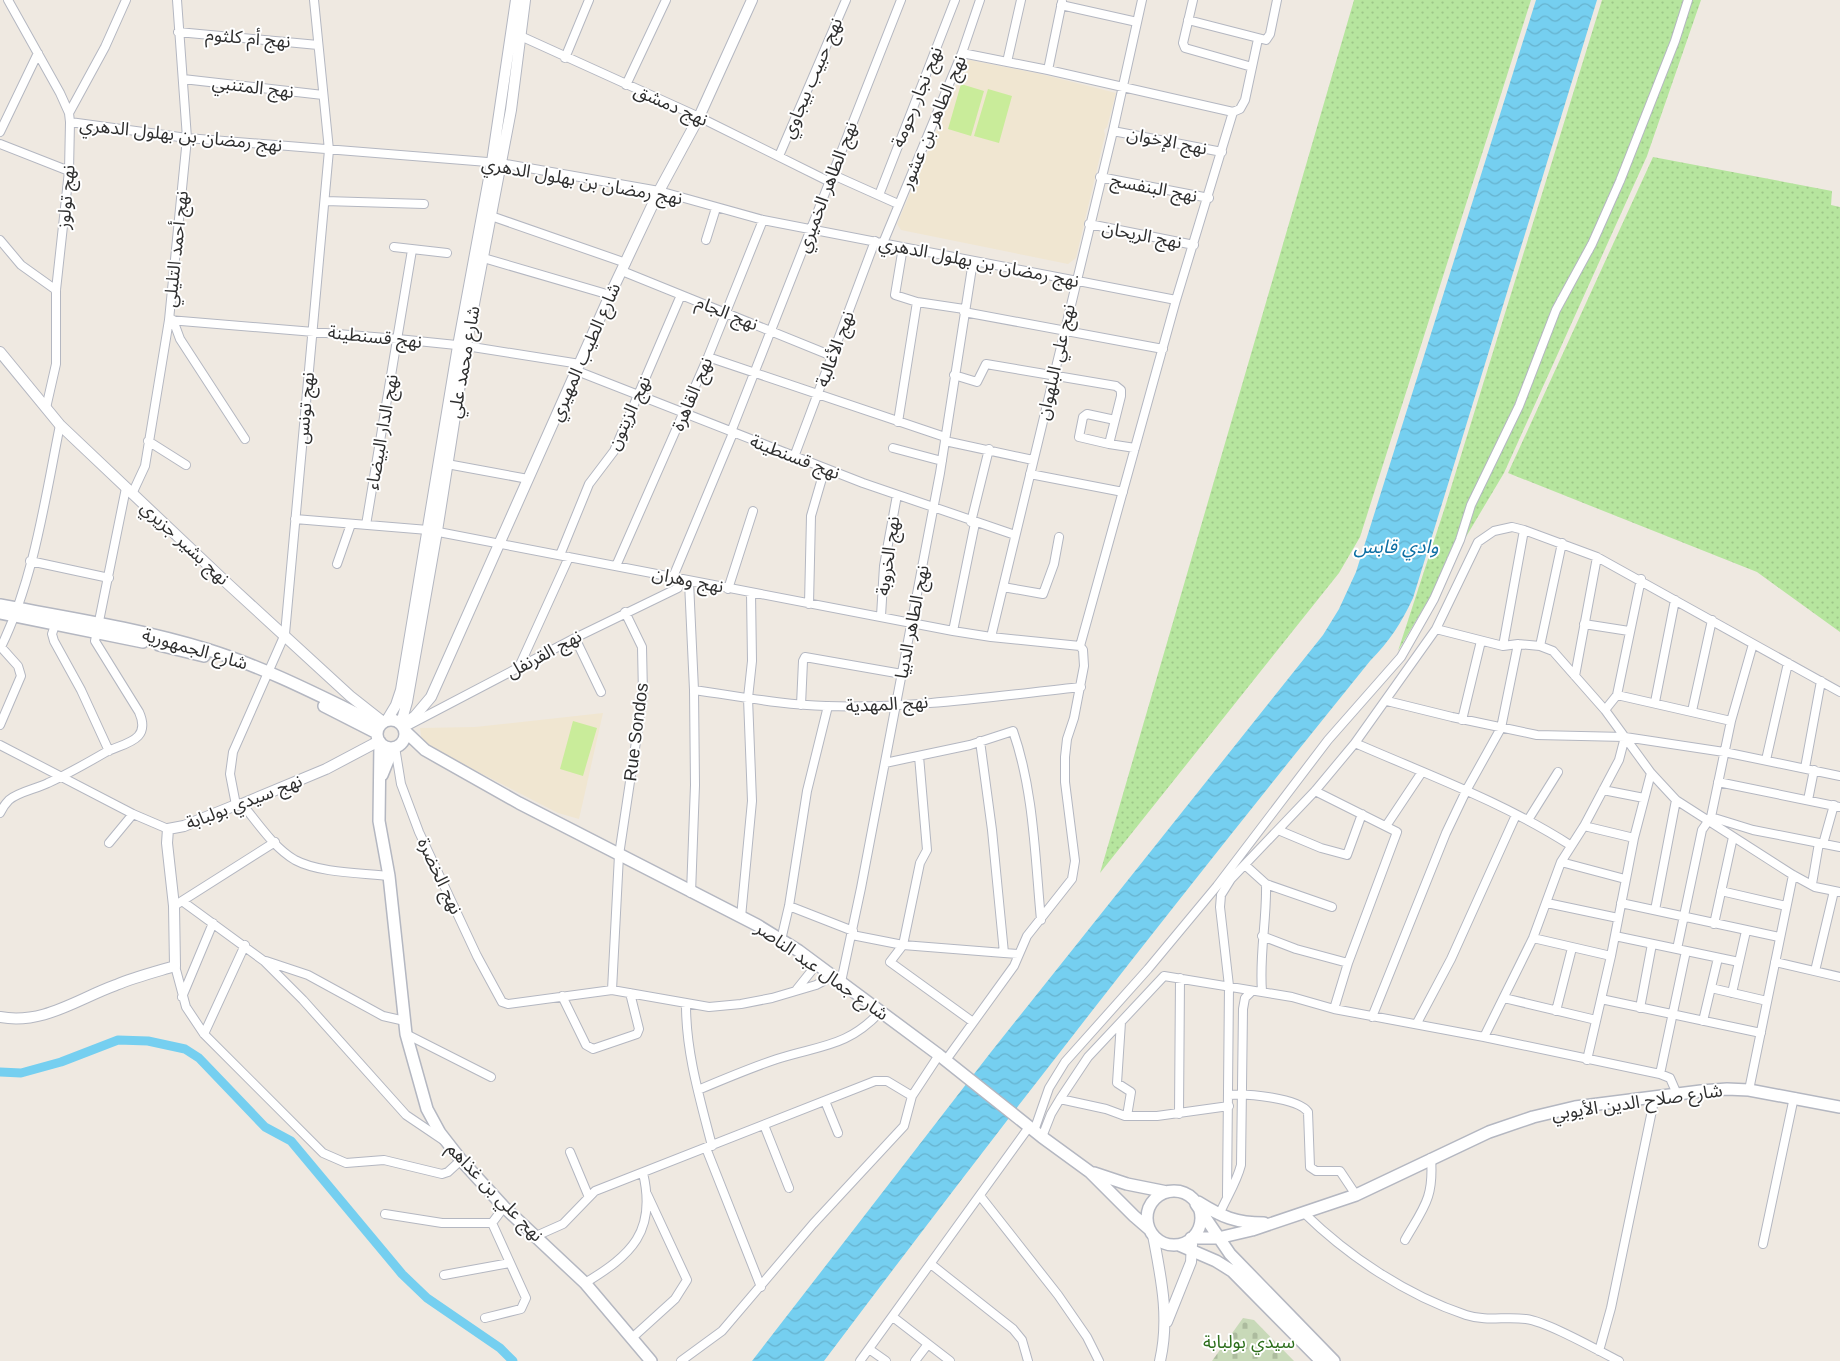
<svg xmlns="http://www.w3.org/2000/svg" width="1840" height="1361" font-family="Helvetica,'Noto Sans Arabic',sans-serif">
<style>
.education{fill:#f0e6d1}
.grass{fill:url(#grass-dots)}
.cemetery{fill:url(#cemetery-stones)}
.pitch{fill:#c9ec9a}
.water{fill:url(#water-waves)}
.lines{fill:none;stroke-linecap:round;stroke-linejoin:round}
.canal{stroke:#75cff0;stroke-width:9}
.minor-casing{stroke:#b4b7c1;stroke-width:10}
.tertiary-casing{stroke:#b4b7c1;stroke-width:12}
.secondary-casing{stroke:#b4b7c1;stroke-width:14}
.minor{stroke:#fff;stroke-width:8}
.tertiary{stroke:#fff;stroke-width:10}
.secondary{stroke:#fff;stroke-width:11}
.labels{text-anchor:middle;stroke-width:4;stroke-linejoin:round;paint-order:stroke}
.street-label{font-size:18px;fill:#2e2e2e;stroke:#fff}
.park-label{font-size:18px;fill:#2c6e1b;stroke:#fff}
.water-label{font-size:19px;font-style:italic;fill:#0d6fa3;stroke:#fff}
</style>
<defs>
<pattern id="grass-dots" width="8" height="8" patternUnits="userSpaceOnUse" patternTransform="scale(1.25)"><rect width="8" height="8" fill="#b6e59e"/><path d="M2 2h.1M6 6h.1" fill="none" stroke="#9dc588" stroke-width="1.8" stroke-linecap="round"/></pattern>
<pattern id="cemetery-stones" width="16" height="16" patternUnits="userSpaceOnUse" patternTransform="scale(1.25)"><rect width="16" height="16" fill="#c8d9b8"/><path d="M2 7V4a2 2 0 0 1 4 0v3zM10 15v-3a2 2 0 0 1 4 0v3z" fill="#acbb9e"/></pattern>
<pattern id="water-waves" width="16" height="10" patternUnits="userSpaceOnUse" patternTransform="scale(1.25)"><rect width="16" height="10" fill="#75cff0"/><path d="M0 5q4-4 8 0t8 0" fill="none" stroke="#66b2ce"/></pattern>
</defs>
<rect width="100%" height="100%" fill="#efe9e1"/>
<path class="education" d="M 969,60 L 1041,74 L 1116,93 L 1107,127 L 1104,130 L 1105,135 L 1076,258 L 1068,264 L 901,230 L 897,224 L 966,63 Z
M 603,713 L 579,819 L 558,813 L 422,743 L 420,728 L 475,727 Z"/>
<path class="grass" d="M 1354,0 L 1531,0 L 1360,537 L 1339,573 L 1100,873 Z
M 1602,0 L 1701,0 L 1647,156 L 1504,473 L 1398,651 L 1445,507 Z
M 1653,157 L 1832,191 L 1831,205 L 1840,207 L 1840,632 L 1757,572 L 1508,473 Z"/>
<path class="cemetery" d="M 1243,1318 L 1254,1320 L 1294,1361 L 1212,1361 Z"/>
<path class="pitch" d="M 961,84 L 984,91 L 971,136 L 948,129 Z
M 988,89 L 1012,96 L 999,143 L 974,136 Z
M 573,721 L 597,728 L 583,776 L 560,769 Z"/>
<path class="water" d="M 1536,0 L 1597,0 L 1413,598 C 1402,622 1389,642 1370,661 C 1184,891 1002,1124 824,1361 L 752,1361 L 991,1052 L 1323,635 L 1339,609 L 1356,572 Z"/>
<g class="lines">
<path class="canal" d="M 0,1072 L 21,1073 L 61,1062 L 118,1040 L 148,1041 L 185,1049 L 199,1058 L 265,1127 L 291,1141 L 402,1274 L 427,1298 L 500,1348 L 513,1361"/>
<defs>
<path id="minor" d="M 8,0 L 60,93 L 69,113 L 70,122 L 69,171 L 56,290 L 56,364 L 46,408
M 1193,0 L 1183,43 L 1185,48 L 1252,67
M 1061,5 L 1137,22
M 1188,20 L 1266,40 L 1270,34 L 1277,0
M 178,32 L 318,45
M 516,34 L 699,117 L 828,181
M 962,53 L 1048,70 L 1233,112 L 1240,109 L 1245,100 L 1258,39
M 565,58 L 589,0
M 1007,62 L 1021,0
M 1048,70 L 1062,2
M 183,79 L 323,95
M 626,85 L 666,0
M 69,113 L 105,47 L 126,0
M 70,122 L 187,138 L 500,163 L 659,191 L 763,220 L 1176,300
M 1113,131 L 1222,152
M 0,132 L 38,53
M 0,144 L 69,171
M 779,156 L 846,0
M 831,174 L 898,204
M 1100,177 L 1209,198
M 879,195 L 955,0
M 325,201 L 424,204
M 491,216 L 626,263
M 1089,224 L 1194,245
M 0,240 L 21,265 L 56,290
M 706,240 L 716,208
M 883,243 L 962,53 L 980,0
M 394,247 L 447,253
M 903,247 L 895,295 L 917,302 L 964,309
M 480,257 L 610,295
M 622,271 L 832,356
M 964,312 L 1163,349
M 169,320 L 398,339 L 466,346 L 580,364
M 173,320 L 180,339 L 245,439
M 708,357 L 945,437
M 577,371 L 863,483 L 1015,535
M 954,375 L 977,382 L 986,364 L 1116,386 L 1121,390 L 1121,396 L 1109,444 L 1135,448
M 898,422 L 917,302
M 731,432 L 901,0
M 148,441 L 186,465
M 945,441 L 1033,460
M 1109,444 L 1079,437 L 1083,417 L 1087,414 L 1115,420
M 893,448 L 942,461
M 794,457 L 875,241
M 447,464 L 528,479
M 1030,474 L 1123,492
M 132,494 L 145,466 L 169,320 L 187,138 L 177,0
M 295,519 L 428,530 L 953,631 L 991,637 L 1080,646
M 971,522 L 989,449
M 366,525 L 412,250
M 560,555 L 589,484 L 614,451 L 681,295
M 30,561 L 109,578
M 337,564 L 351,524
M 616,566 L 708,357 L 763,220
M 673,577 L 733,433
M 689,582 L 694,690 L 695,785 L 691,893
M 1003,587 L 1043,594 L 1054,564 L 1059,537
M 728,589 L 753,511
M 809,604 L 811,516 L 825,468
M 881,616 L 884,566 L 897,495
M 1584,624 L 1629,631
M 55,625 L 52,634 L 54,641 L 81,690 L 109,751
M 1436,629 L 1503,646 L 1518,644 L 1540,646 L 1553,651 L 1605,710 L 1651,773 L 1676,800 L 1793,875 L 1815,887 L 1840,892
M 953,631 L 975,523
M 991,637 L 1113,131 L 1142,0
M 575,638 L 601,692
M 1503,646 L 1524,530
M 1540,646 L 1562,543
M 519,667 L 569,557
M 1575,676 L 1597,557
M 694,690 C 738,696 782,705 826,706 C 911,709 997,696 1081,687
M 1617,695 L 1641,579
M 1387,701 L 1452,717 L 1537,735 L 1625,737 L 1724,752 L 1840,776
M 1655,702 L 1675,600
M 801,705 L 803,661 L 805,657 L 902,674
M 1605,710 L 1617,695 L 1731,721
M 1692,711 L 1712,620
M 1462,720 L 1481,641
M 0,725 L 21,676 L 18,666 L 1,647 C 34,579 45,499 60,425
M 407,726 L 575,638 L 678,588 L 681,580
M 980,741 L 992,830 L 1004,953 L 1018,954
M 1355,743 C 1428,775 1503,802 1570,845
M 0,745 L 133,814 L 168,829
M 395,747 L 401,784 L 419,832 L 477,956 L 502,1002 L 508,1004 L 612,990 L 709,1007 L 741,1004 L 772,998 L 816,985 L 833,976
M 919,756 L 927,850 L 920,863 L 903,945 L 890,962 L 973,1022
M 1766,760 L 1788,663
M 885,763 L 970,745 L 1013,731 C 1034,791 1035,858 1041,920
M 1805,768 L 1821,681
M 1718,782 L 1840,807
M 1603,790 L 1644,798
M 1315,791 L 1397,832 L 1348,963 L 1334,1009
M 1808,800 L 1814,770
M 242,804 C 258,823 274,848 295,860 C 319,873 362,873 389,876
M 236,805 L 230,774 L 233,752 L 285,634 L 329,150 L 314,0
M 0,813 C 2,809 5,804 9,800 C 18,792 36,789 48,783 C 68,774 87,763 106,752 C 124,743 152,741 139,712 L 95,641 L 126,488
M 1711,817 L 1753,830 L 1840,847
M 1528,820 L 1558,772
M 1386,826 L 1422,772
M 1584,826 L 1634,838
M 1278,830 L 1321,848 L 1347,855 L 1362,814
M 109,843 L 133,814
M 1823,844 L 1834,805
M 1561,862 L 1625,879
M 1245,865 L 1266,884 L 1332,907
M 1812,884 L 1819,843
M 1721,891 L 1786,906
M 182,901 L 275,842
M 1547,903 L 1618,918
M 1621,903 L 1779,937
M 174,906 L 182,901 L 264,961 L 303,1000 L 406,1115 L 443,1140
M 789,906 L 853,931
M 1655,910 L 1676,800
M 741,917 L 752,801 L 748,698 L 752,661 L 751,593
M 1714,924 L 1733,837
M 852,935 L 903,945 L 1004,953
M 1262,936 L 1296,949 L 1348,963
M 1615,936 L 1739,962
M 1533,938 L 1611,956
M 781,940 L 789,906 L 807,791 L 828,706
M 1677,949 L 1702,830 L 1711,817 L 1731,721 L 1753,644
M 266,961 L 308,975 L 383,1016 L 405,1021
M 1775,962 L 1840,977
M 175,966 L 186,1007 L 204,1034 L 323,1153 L 346,1163 L 384,1160 L 442,1174 L 448,1172 L 461,1160
M 1815,971 L 1834,891
M 841,982 L 861,888 L 940,473 L 973,261
M 1711,988 L 1767,1001
M 797,989 L 817,964
M 612,990 L 619,855 L 643,695 L 642,647 L 625,612
M 1262,991 C 1259,955 1267,920 1266,884
M 1732,993 L 1746,931
M 562,996 L 586,1045 L 593,1049 L 637,1034 L 639,1029 L 630,993
M 182,997 L 213,923
M 1504,998 L 1596,1020
M 1601,999 L 1761,1033
M 686,1005 C 686,1053 700,1099 712,1146
M 1640,1008 L 1652,944
M 1556,1011 L 1572,948
M 1372,1017 L 1446,833 L 1467,789 L 1501,728 L 1518,644
M 1703,1021 L 1718,958
M 1121,1022 L 1117,1083 L 1131,1092 L 1127,1116
M 1417,1023 L 1451,959 L 1516,815
M 204,1034 L 245,945
M 406,1034 L 491,1077
M 1484,1037 L 1533,938 L 1561,862 L 1584,826 L 1619,760 L 1625,737
M 946,1060 L 1014,966 L 1027,936 L 1072,879 L 1075,861 L 1065,782 L 1065,757 L 1067,739 L 1074,718 L 1084,666 L 1083,650 L 1080,646 L 1176,300 L 1233,112
M 1587,1060 L 1611,956 L 1634,838 L 1651,773
M 1660,1074 L 1686,951
M 698,1090 C 724,1079 750,1068 777,1059 C 821,1045 848,1047 881,1011
M 1749,1090 L 1793,875
M 1229,1095 C 1246,1093 1298,1098 1308,1112 L 1310,1167 L 1316,1171 L 1340,1171 L 1356,1195
M 1060,1099 L 1088,1057 L 1164,976 L 1292,997 L 1334,1009 L 1484,1037 L 1660,1074 L 1670,1078 L 1677,1094
M 825,1101 L 838,1133
M 1179,1114 L 1180,978
M 764,1125 L 789,1188
M 1034,1131 L 1049,1088 L 1065,1062 L 1148,969 L 1217,886 L 1328,740 L 1401,657 L 1434,599 L 1460,540 L 1471,505 L 1519,406 L 1556,310 L 1592,244 L 1620,181 L 1675,41 L 1688,0
M 1042,1137 L 1051,1114 L 1060,1099 L 1106,1109 L 1125,1116 L 1157,1116 L 1229,1106
M 706,1148 L 761,1287
M 570,1152 L 588,1195
M 1227,1196 L 1229,986 L 1220,907 L 1221,895 L 1231,879 L 1315,791 L 1355,743 L 1436,629 L 1478,542 L 1494,531 L 1512,527 L 1524,530 L 1597,557 L 1840,692
M 981,1197 L 1058,1295 L 1087,1337 L 1099,1361
M 1304,1213 C 1348,1256 1406,1295 1466,1315 C 1488,1322 1504,1316 1526,1319 C 1548,1322 1597,1350 1619,1361
M 385,1214 L 442,1223 L 492,1223 L 504,1207
M 1219,1215 C 1226,1198 1236,1184 1241,1165 L 1243,1009 L 1245,998 L 1252,991
M 536,1236 L 563,1224 L 595,1191 L 875,1081 L 887,1081 L 912,1096 L 939,1055
M 1405,1240 C 1424,1207 1434,1198 1431,1158
M 1763,1244 L 1794,1097
M 932,1265 L 1013,1329 L 1022,1340 L 1028,1361
M 444,1275 L 510,1263
M 585,1283 C 631,1255 657,1232 643,1173
M 893,1317 L 950,1361
M 485,1318 L 521,1309 L 526,1298 L 492,1223
M 632,1338 L 675,1299 L 687,1280 L 647,1194
M 869,1349 L 886,1361
M 1599,1351 L 1611,1308 L 1655,1096
M 681,1361 L 722,1331 L 813,1224 L 904,1126 L 912,1096
M 860,1361 L 1029,1127
M 915,1361 L 928,1344"/>
<path id="tertiary" d="M 0,352 L 60,425 L 228,584 L 350,696 L 383,722
M 387,720 L 396,705 L 401,690 L 458,346 L 492,162 L 516,0
M 401,723 L 407,702 L 437,531 L 466,346 L 511,110 L 525,0
M 403,725 L 415,716 L 431,697 L 610,295 L 659,191 L 699,117 L 752,0
M 0,1017 C 43,1025 77,999 116,985 C 135,977 155,972 175,966 L 174,906 L 167,843 L 168,829 L 184,826 L 236,805 L 242,804 L 326,769 L 379,741
M 1153,1235 C 1161,1278 1170,1317 1160,1361
M 1167,1322 L 1191,1262 L 1192,1244"/>
<path id="secondary" d="M 0,605 C 70,618 141,629 209,650 C 269,669 324,698 380,725
M 0,613 L 143,642
M 159,645 L 204,656
M 324,706 L 377,733
M377 734a14 14 0 1 1 28 0a14 14 0 1 1-28 0Z
M 405,731 L 425,750 L 519,803 L 757,925 L 799,951 L 939,1055 L 1042,1137 L 1090,1172 L 1134,1216 L 1149,1229
M 380,742 L 379,821 L 389,876 L 406,1034 L 427,1109 L 440,1133 L 461,1160 L 504,1207 L 585,1283 L 651,1361
M 382,775 L 393,748
M 1094,1173 L 1127,1184 L 1167,1192
M1147 1218a27 27 0 1 1 54 0a27 27 0 1 1-54 0Z
M 1198,1202 C 1222,1217 1236,1223 1264,1223
M 1196,1204 L 1230,1254 L 1334,1361
M 1191,1238 L 1218,1238 L 1252,1230 L 1356,1195 L 1489,1132 L 1533,1117 L 1575,1107 L 1701,1091 L 1727,1089 L 1749,1090 L 1840,1107
M 1179,1245 L 1216,1261 L 1232,1271 L 1321,1361"/>
</defs>
<use href="#minor" class="minor-casing"/>
<use href="#tertiary" class="tertiary-casing"/>
<use href="#secondary" class="secondary-casing"/>
<use href="#minor" class="minor"/>
<use href="#tertiary" class="tertiary"/>
<use href="#secondary" class="secondary"/>
</g>
<g class="labels">
<g class="street-label">
<text transform="translate(248 38) rotate(5)" y="6">نهج أم كلثوم</text>
<text transform="translate(812 78) rotate(-67)" y="6">نهج حبيب بيجاوي</text>
<text transform="translate(253 87) rotate(7)" y="6">نهج المتنبي</text>
<text transform="translate(917 97) rotate(-68)" y="6">نهج نجار رحومة</text>
<text transform="translate(671 105) rotate(24)" y="6">نهج دمشق</text>
<text transform="translate(933 122) rotate(-67)" y="6">نهج الطاهر بن عشور</text>
<text transform="translate(181 135) rotate(6)" y="6">نهج رمضان بن بهلول الدهري</text>
<text transform="translate(1167 141) rotate(11)" y="6">نهج الإخوان</text>
<text transform="translate(582 181) rotate(10)" y="6">نهج رمضان بن بهلول الدهري</text>
<text transform="translate(827 187) rotate(-69)" y="6">نهج الطاهر الخميري</text>
<text transform="translate(1154 188) rotate(11)" y="6">نهج البنفسج</text>
<text transform="translate(66 197) rotate(-85)" y="6">نهج تولوز</text>
<text transform="translate(1142 235) rotate(11)" y="6">نهج الريحان</text>
<text transform="translate(176 249) rotate(-84)" y="6">نهج أحمد التليلي</text>
<text transform="translate(979 262) rotate(11)" y="6">نهج رمضان بن بهلول الدهري</text>
<text transform="translate(727 313) rotate(22)" y="6">نهج الجام</text>
<text transform="translate(375 337) rotate(6)" y="6">نهج قسنطينة</text>
<text transform="translate(835 349) rotate(-70)" y="6">نهج الأغالبة</text>
<text transform="translate(585 352) rotate(-66)" y="6">شارع الطيب المهيري</text>
<text transform="translate(464 362) rotate(-80)" y="6">شارع محمد علي</text>
<text transform="translate(1056 362) rotate(-77)" y="6">نهج علي البلهوان</text>
<text transform="translate(692 394) rotate(-67)" y="6">نهج القاهرة</text>
<text transform="translate(305 408) rotate(-85)" y="6">نهج تونس</text>
<text transform="translate(629 413) rotate(-65)" y="6">نهج الزيتون</text>
<text transform="translate(382 432) rotate(-80)" y="6">نهج الدار البيضاء</text>
<text transform="translate(795 457) rotate(21)" y="6">نهج قسنطينة</text>
<text transform="translate(185 543) rotate(43)" y="6">نهج بشير جزيري</text>
<text transform="translate(888 556) rotate(-82)" y="6">نهج الخروبة</text>
<text transform="translate(688 580) rotate(11)" y="6">نهج وهران</text>
<text transform="translate(912 622) rotate(-79)" y="6">نهج الطاهر الدبيا</text>
<text transform="translate(195 649) rotate(16)" y="6">شارع الجمهورية</text>
<text transform="translate(544 654) rotate(-28)" y="6">نهج القرنفل</text>
<text transform="translate(887 704) rotate(-3)" y="6">نهج المهدية</text>
<text transform="translate(636 732) rotate(-83)" y="6">Rue Sondos</text>
<text transform="translate(244 802) rotate(-21)" y="6">نهج سيدي بولبابة</text>
<text transform="translate(440 876) rotate(65)" y="6">نهج الخضرة</text>
<text transform="translate(822 971) rotate(35)" y="6">شارع جمال عبد الناصر</text>
<text transform="translate(1637 1102) rotate(-8)" y="6">شارع صلاح الدين الأيوبي</text>
<text transform="translate(495 1192) rotate(46)" y="6">نهج علي بن غذاهم</text>
</g>
<g class="park-label">
<text x="1249" y="1348">سيدي بولبابة</text>
</g>
<g class="water-label">
<text x="1396" y="553">وادي قابس</text>
</g>
</g>
</svg>
